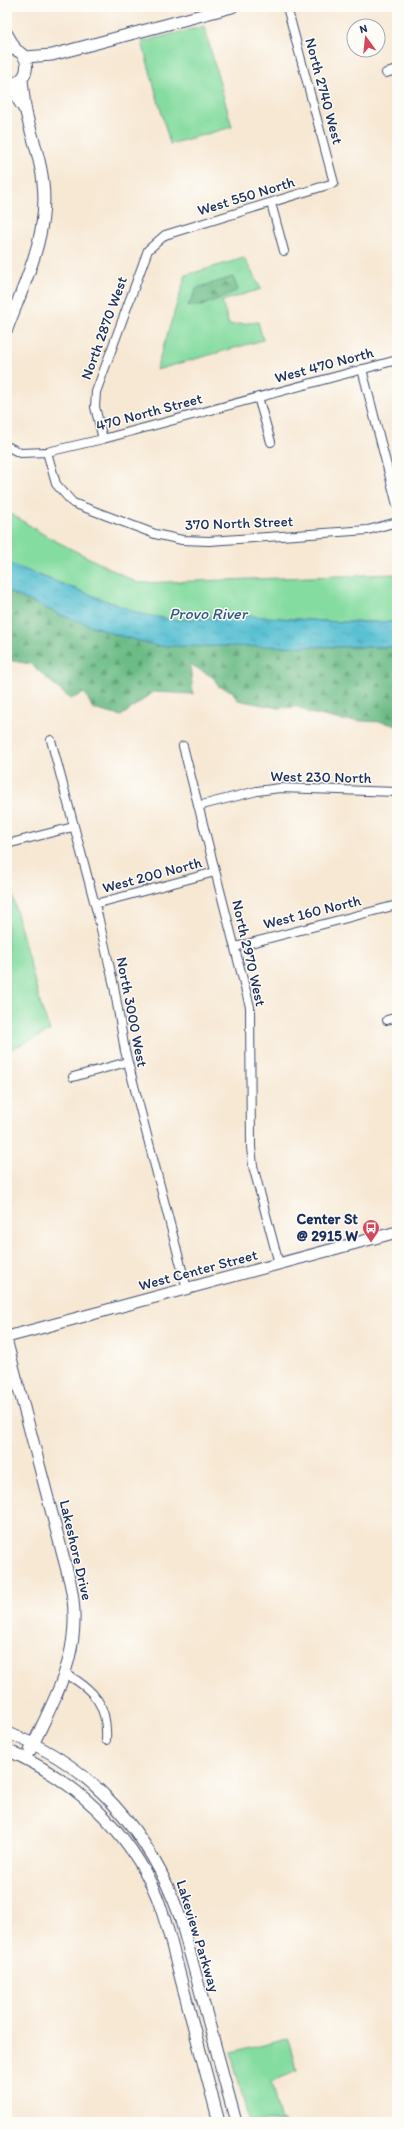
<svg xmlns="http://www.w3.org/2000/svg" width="404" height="2129" font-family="Itim,sans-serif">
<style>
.green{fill:#85dca0;stroke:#50867f}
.forest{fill:url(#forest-firs);stroke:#447672}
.water{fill:url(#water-ripples);stroke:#387798}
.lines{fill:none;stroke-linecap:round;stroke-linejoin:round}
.street-casing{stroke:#3c4b70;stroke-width:10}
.secondary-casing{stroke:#3c4b70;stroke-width:13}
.street{stroke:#fff;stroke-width:8}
.secondary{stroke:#fff;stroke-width:11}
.labels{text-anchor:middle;stroke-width:3;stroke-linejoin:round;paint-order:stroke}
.street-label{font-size:15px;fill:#1b2f5e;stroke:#fdfcf7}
.poi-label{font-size:15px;font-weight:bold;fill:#1b2f5e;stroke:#fdfcf7;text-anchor:end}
.water-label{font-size:16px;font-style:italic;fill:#2d5a81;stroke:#fdfcf7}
</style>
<defs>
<pattern id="forest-firs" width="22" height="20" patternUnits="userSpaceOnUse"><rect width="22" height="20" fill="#6cbc86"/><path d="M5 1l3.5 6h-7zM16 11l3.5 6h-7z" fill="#589971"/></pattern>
<pattern id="water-ripples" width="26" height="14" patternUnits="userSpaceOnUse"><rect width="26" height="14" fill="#56bfd2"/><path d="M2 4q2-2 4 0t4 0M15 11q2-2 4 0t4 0" fill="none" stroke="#469cae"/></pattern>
</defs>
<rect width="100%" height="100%" fill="#fdfcf7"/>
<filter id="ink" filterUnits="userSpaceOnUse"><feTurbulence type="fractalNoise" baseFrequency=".025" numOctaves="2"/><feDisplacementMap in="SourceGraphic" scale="8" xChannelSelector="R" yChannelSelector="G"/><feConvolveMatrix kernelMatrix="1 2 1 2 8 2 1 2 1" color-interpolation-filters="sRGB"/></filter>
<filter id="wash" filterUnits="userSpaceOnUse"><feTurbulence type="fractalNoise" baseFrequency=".012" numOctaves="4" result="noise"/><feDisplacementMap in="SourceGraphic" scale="16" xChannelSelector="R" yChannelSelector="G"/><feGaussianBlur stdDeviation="0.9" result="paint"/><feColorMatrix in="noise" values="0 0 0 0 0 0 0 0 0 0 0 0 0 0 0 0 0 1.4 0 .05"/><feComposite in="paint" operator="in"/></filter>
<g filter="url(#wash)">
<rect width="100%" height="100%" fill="#f7e8d4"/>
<path class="green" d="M 204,26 L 232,127 L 170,144 L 142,42 Z
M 244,258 L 261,289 L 222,301 L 229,325 L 258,322 L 263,340 L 156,370 L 186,275 Z
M 7,511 L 46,536 L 138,583 L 397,574 L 397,622 L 339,622 L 236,615 L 175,620 L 159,618 L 141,614 L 7,563 Z
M 7,875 L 41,1006 L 50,1031 L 7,1051 Z
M 288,2039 L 297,2071 L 271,2082 L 280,2119 L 285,2122 L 249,2122 L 231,2053 Z"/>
<path class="forest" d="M 233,277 L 238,290 L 202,306 L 188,306 L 197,288 Z
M 7,591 L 61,615 L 117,635 L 180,646 L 397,647 L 397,726 L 383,722 L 342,720 L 309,713 L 298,707 L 278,708 L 238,700 L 232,691 L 218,686 L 214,678 L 190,664 L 193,694 L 154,692 L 121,716 L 93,709 L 85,693 L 70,699 L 31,664 L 7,660 Z"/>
<path class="water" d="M 7,563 L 141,614 L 175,620 L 236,615 L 339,622 L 397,622 L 397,647 L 157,646 L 117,635 L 61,615 L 7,591 Z"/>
</g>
<g filter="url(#ink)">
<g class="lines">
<defs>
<path id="street" d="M 386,73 L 397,70
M 271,203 L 284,251
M 362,369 L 397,505
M 258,397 L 271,442
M 103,439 L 95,407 L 96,392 L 148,250 L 165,235 L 334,183 L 287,7
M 7,446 L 20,453 L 47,452 L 103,439 L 397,360
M 47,452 L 56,484 L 73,503 L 155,534 L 182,540 L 209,541 L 368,530 L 397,522
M 51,740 L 98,916 L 114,986 L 125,1051 L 187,1289
M 183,746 L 250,1007 L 251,1147 L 253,1166 L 279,1264
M 198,806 L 257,791 L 280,788 L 397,792
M 7,844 L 73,827
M 95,904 L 215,872
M 235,947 L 397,905
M 387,1020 L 397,1017
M 73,1077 L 127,1062
M 66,1674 C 95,1690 108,1706 106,1740"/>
<path id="secondary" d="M 7,34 L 16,50
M 7,49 C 33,47 33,85 7,84
M 25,57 L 52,55 L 232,7
M 8,84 L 24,109
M 7,329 C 25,281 49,235 43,183 C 41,159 31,135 26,112 C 24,101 23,90 22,79
M 7,1337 L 397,1232
M 7,1343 L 70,1582 C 85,1648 57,1693 30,1751
M 7,1733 C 91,1763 151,1834 180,1917 L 236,2122
M 7,1750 C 73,1779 129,1829 157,1897 C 168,1926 175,1957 183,1987 C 195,2032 207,2077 219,2122"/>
</defs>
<use href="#street" class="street-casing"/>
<use href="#secondary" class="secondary-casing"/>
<use href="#street" class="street"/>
<use href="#secondary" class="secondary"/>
</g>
</g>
<defs>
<symbol id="bus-pin" viewBox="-11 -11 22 30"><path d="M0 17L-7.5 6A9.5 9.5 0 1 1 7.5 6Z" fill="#d1495b" stroke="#fdfcf7"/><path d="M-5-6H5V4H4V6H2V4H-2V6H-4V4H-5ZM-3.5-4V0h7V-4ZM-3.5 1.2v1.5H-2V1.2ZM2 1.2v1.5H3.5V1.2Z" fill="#fff"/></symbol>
</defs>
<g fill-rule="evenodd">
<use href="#bus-pin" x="361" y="1218" width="20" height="27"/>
</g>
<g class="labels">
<g class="street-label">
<text transform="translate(324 91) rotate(75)" y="5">North 2740 West</text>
<text transform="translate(246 196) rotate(-17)" y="5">West 550 North</text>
<text transform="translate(104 328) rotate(-70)" y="5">North 2870 West</text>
<text transform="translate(324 365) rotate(-15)" y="5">West 470 North</text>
<text transform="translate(149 412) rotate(-15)" y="5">470 North Street</text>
<text transform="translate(239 523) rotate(-2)" y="5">370 North Street</text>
<text transform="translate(321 777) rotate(1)" y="5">West 230 North</text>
<text transform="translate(152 875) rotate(-15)" y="5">West 200 North</text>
<text transform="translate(312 912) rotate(-14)" y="5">West 160 North</text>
<text transform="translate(249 953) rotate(77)" y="5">North 2970 West</text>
<text transform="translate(132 1012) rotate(79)" y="5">North 3000 West</text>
<text transform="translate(198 1270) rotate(-15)" y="5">West Center Street</text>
<text transform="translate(76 1550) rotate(77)" y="5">Lakeshore Drive</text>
<text transform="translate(198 1936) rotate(73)" y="5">Lakeview Parkway</text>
</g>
<g class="poi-label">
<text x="358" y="1224">Center St<tspan x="358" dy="17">@ 2915 W</tspan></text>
</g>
<g class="water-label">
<text x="208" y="619">Provo River</text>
</g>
</g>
<rect width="404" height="2129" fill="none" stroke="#fdfcf7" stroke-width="24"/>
<g transform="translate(366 38) rotate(345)"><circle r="19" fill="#fdfcf7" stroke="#a3aaba"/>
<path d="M0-3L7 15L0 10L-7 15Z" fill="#d1495b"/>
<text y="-6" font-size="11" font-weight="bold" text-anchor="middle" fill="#1b2f5e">N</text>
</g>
</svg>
